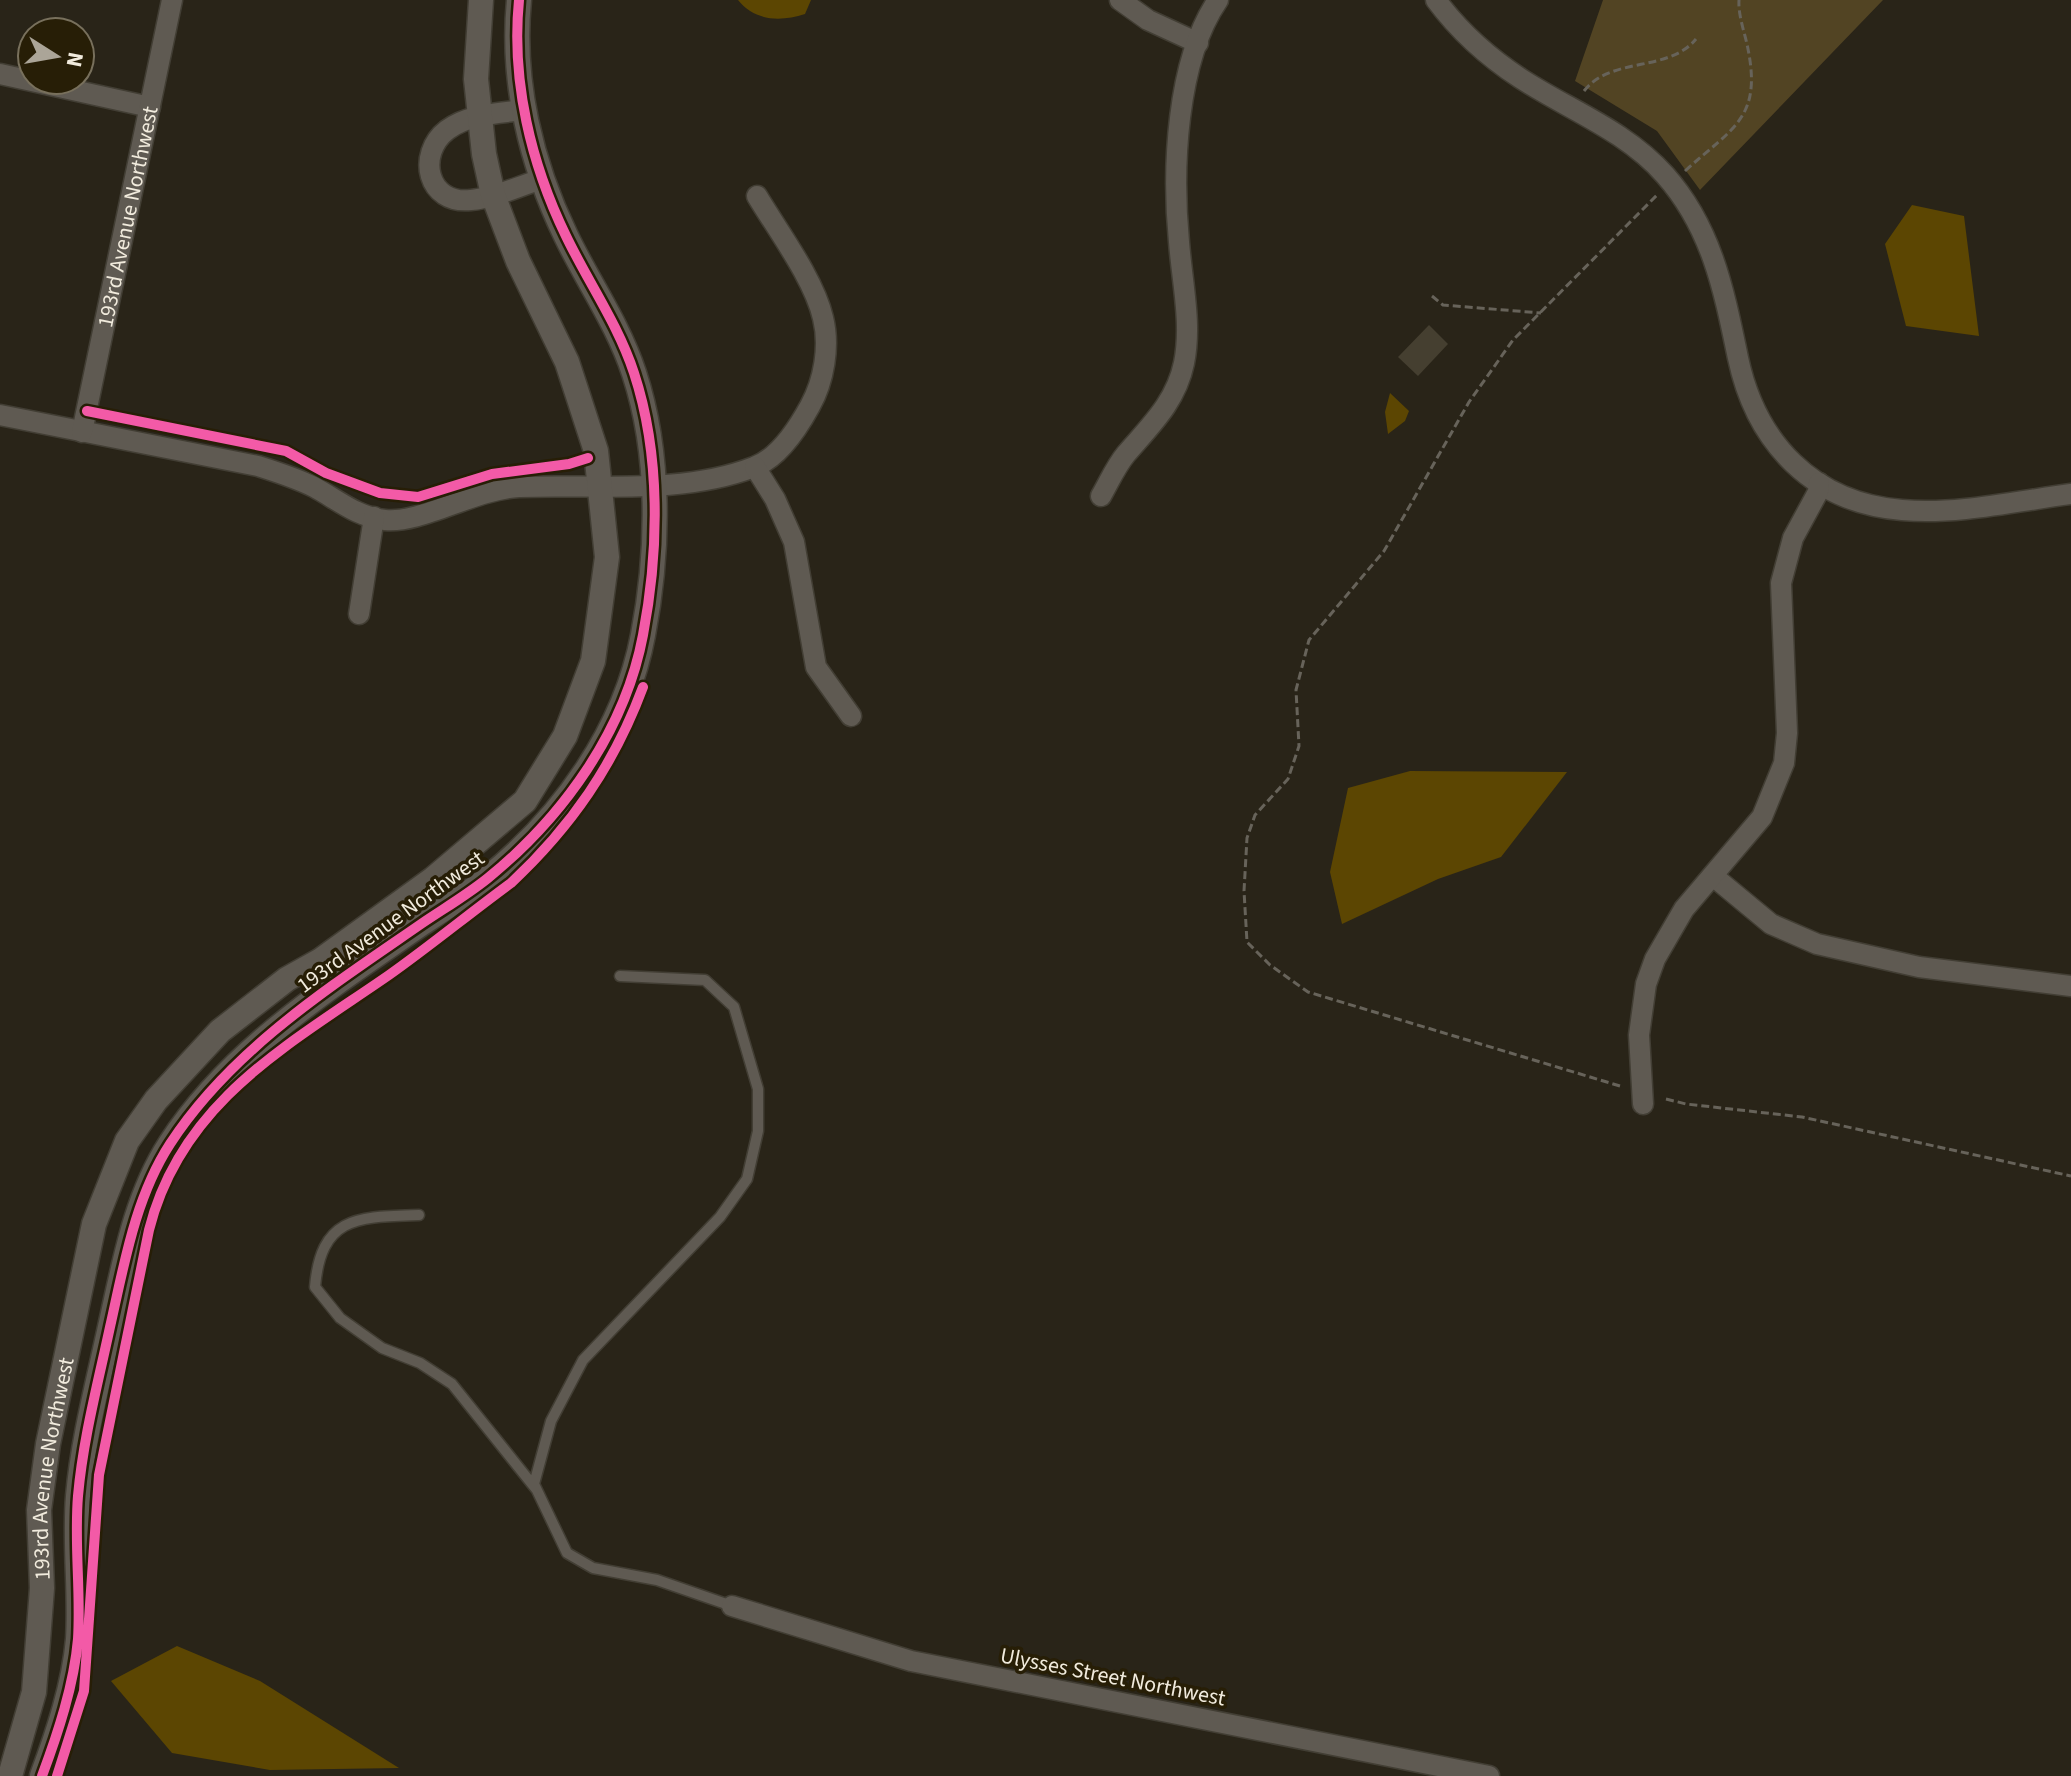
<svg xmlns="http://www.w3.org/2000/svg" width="2071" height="1776" font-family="'Source Sans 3',sans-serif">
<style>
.green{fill:#524423}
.water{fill:#5c4602}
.building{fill:#453f30}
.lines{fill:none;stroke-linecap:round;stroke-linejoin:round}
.service-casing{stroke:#423e34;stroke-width:13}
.minor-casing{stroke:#423e34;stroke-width:23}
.tertiary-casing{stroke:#423e34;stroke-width:27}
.path{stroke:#67635a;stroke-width:3;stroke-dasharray:8 4;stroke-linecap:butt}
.service{stroke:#5f5a52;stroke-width:10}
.minor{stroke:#5f5a52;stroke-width:20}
.tertiary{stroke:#5f5a52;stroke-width:24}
.cycleway-casing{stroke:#271e06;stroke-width:15}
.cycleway{stroke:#f35aa7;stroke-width:10}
.labels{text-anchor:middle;stroke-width:7;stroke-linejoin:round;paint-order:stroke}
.street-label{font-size:22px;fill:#f1ebdd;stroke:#271e06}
</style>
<rect width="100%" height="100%" fill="#292418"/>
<path class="green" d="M 1603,0 L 1883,0 L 1700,190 L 1657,131 L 1575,81 Z"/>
<path class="water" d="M 738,0 L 811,0 L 805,14 C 780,22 755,21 738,0 Z
M 1912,205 L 1964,216 L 1979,336 L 1906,326 L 1885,244 Z
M 1390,393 L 1409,411 L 1405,421 L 1388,434 L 1385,412 Z
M 1410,771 L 1567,772 L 1501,857 L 1438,879 L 1342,924 L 1330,872 L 1348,788 Z
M 177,1646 L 260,1681 L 399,1768 L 270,1770 L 172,1753 L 111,1681 Z"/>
<path class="building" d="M 1429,325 L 1448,344 L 1418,376 L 1398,357 Z"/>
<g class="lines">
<defs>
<path id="service" d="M 620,976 L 705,980 L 734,1007 L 758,1089 L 758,1131 L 747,1179 L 720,1217 L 583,1360 L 551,1421 L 534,1484 L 567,1553 L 593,1568 L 657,1580 L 732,1606
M 419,1215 C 359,1217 321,1215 315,1287 L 340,1318 L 382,1348 L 420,1363 L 452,1384 L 536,1489"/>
<g id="minor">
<path d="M 1120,0 L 1148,20 L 1198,43"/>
<path d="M 1436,0 C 1459,31 1488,57 1520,78 C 1569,110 1625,130 1665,175 C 1712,228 1724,291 1738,358 C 1756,443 1813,503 1902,510 C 1957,515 2017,501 2071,494"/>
<path d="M 0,74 L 150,107"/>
<path d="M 524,110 C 500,113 468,114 447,130 C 416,154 427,205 471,200 C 495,198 519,186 542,179"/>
<path d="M 0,415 L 258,466 C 277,472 296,478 314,487 C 338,500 357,517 385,520 C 421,524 475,489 519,487 C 594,484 682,495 754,467 C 779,458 798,428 810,406 C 824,381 830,346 823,318 C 814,279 778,231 757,196"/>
<path id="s1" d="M 82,432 L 172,0"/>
<path d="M 755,467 L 775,499 L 794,542 L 816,667 L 851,716"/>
<path d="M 1101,496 C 1109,482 1116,466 1126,454 C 1150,426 1176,402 1184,363 C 1192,324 1182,282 1179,242 C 1172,170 1176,61 1218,0"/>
<path d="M 359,614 L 374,517"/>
<path d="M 1713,876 L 1771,924 L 1817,944 L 1919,967 L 2071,986"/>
<path d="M 1643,1104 L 1639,1035 L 1646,984 L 1655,959 L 1684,909 L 1762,817 L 1784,763 L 1787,733 L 1781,583 L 1793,538 L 1818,492 L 1819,483"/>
<path d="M 732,1606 L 911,1661 L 1489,1776"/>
</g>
<g id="tertiary">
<path id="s2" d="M 10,1776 L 34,1692 L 42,1588 L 39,1510 L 48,1444 L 94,1224 L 127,1141 L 156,1100 L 220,1031 L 287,979 L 321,960 L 433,879 L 525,801 L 565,736 L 593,661 L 607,557 L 596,451 L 567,362 L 518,261 L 493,195 L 484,154 L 476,79 L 481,0"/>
<path d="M 42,1776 C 58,1733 74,1685 78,1639 C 81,1591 74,1544 78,1496 C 83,1439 98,1383 110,1327 C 124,1265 135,1198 170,1144 C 231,1050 330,987 421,924 C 443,909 467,895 488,878 C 563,817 625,731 643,635 C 659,551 661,455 634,373 C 618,324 588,282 566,236 C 531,164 511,81 519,0"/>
</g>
</defs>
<use href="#service" class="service-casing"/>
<use href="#minor" class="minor-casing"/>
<use href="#tertiary" class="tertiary-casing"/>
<path class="path" d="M 1584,91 C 1611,56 1668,73 1696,39
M 1685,171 C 1732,128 1762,119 1748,49 C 1745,33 1738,16 1739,0
M 1432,296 L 1443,305 L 1541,313
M 1620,1086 L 1308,992 L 1270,965 L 1247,942 L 1244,891 L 1247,838 L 1255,815 L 1288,779 L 1299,746 L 1296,690 L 1309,640 L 1384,551 L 1469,402 L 1513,340 L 1657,195
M 1666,1099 L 1686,1104 L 1802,1117 L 2071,1176"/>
<use href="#service" class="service"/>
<use href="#minor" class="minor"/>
<use href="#tertiary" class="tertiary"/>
<defs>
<path id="cycleway" d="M 87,411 L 286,451 L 326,473 L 380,493 L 418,497 L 492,474 L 569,464 L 588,458
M 42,1776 C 58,1733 74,1685 78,1639 C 81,1591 74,1544 78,1496 C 83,1439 98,1383 110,1327 C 124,1265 135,1198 170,1144 C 231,1050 330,987 421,924 C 443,909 467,895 488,878 C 563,817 625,731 643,635 C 659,551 661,455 634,373 C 618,324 588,282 566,236 C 531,164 511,81 519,0
M 57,1776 L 84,1691 L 99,1475 L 149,1230 C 181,1102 288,1045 389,975 C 430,946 470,913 511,883 C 571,827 614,765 643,687"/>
</defs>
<use href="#cycleway" class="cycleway-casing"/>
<use href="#cycleway" class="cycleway"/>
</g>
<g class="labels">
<g class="street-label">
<text dy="8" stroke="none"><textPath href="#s1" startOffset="220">193rd Avenue Northwest</textPath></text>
<text transform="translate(390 921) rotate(-36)" y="8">193rd Avenue Northwest</text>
<text dy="8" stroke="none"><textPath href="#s2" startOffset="312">193rd Avenue Northwest</textPath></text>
<text transform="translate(1113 1676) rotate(11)" y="8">Ulysses Street Northwest</text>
</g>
</g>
<g transform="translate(56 56) rotate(101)"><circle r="38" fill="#271e06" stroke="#78705c" stroke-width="2"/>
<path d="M0-6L14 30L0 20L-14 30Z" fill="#aba598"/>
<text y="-12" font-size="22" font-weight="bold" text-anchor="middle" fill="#f1ebdd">N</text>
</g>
</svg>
